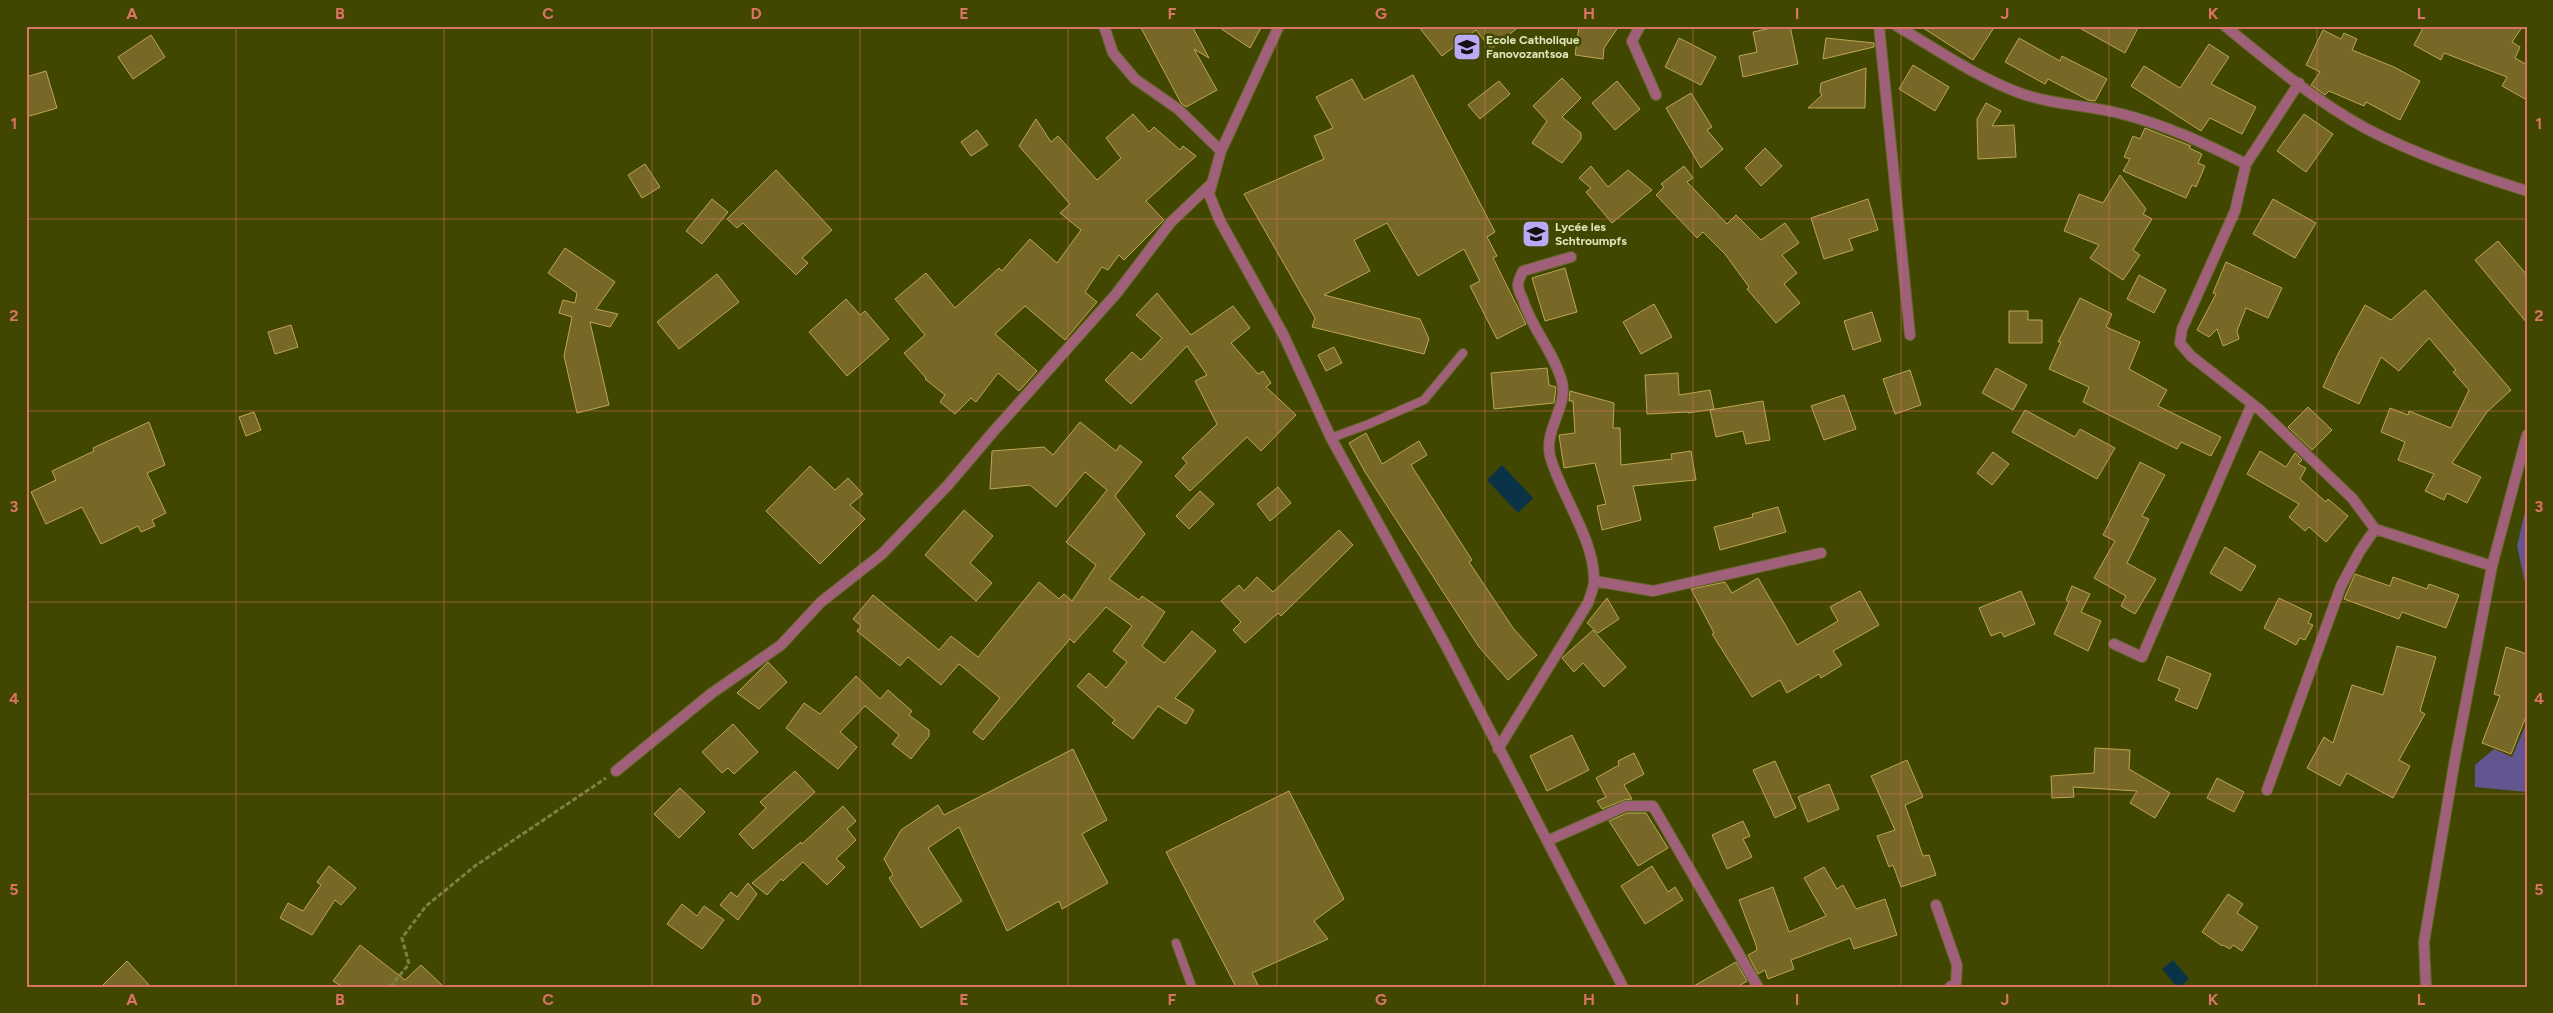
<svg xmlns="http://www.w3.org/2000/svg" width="2553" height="1013" font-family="Figtree,sans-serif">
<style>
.green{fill:#64548f}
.water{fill:#0a3347}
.building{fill:#786827;stroke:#bca652}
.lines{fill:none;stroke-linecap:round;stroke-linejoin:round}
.lane-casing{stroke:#606625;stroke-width:10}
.street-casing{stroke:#606625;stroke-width:12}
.path{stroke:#7c8247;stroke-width:3;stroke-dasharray:5 2.5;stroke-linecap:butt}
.lane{stroke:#a1607a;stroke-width:8}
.street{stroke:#a1607a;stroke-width:10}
.grid{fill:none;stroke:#d97363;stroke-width:1;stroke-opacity:0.55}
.labels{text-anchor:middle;stroke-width:5;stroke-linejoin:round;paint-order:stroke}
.poi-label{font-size:12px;font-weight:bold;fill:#dde4bb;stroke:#414700;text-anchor:start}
.neatline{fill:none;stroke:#d97363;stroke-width:2}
.grid-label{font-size:16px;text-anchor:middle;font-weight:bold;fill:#d97363}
</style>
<rect width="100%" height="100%" fill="#414700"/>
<path class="green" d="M 2527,503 L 2527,592 L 2517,546 Z
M 2525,727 L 2527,792 L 2475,787 L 2475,765 L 2494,749 L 2512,757 Z"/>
<path class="water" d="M 1502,465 L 1533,498 L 1518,513 L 1487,480 Z
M 2173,960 L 2189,979 L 2180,987 L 2177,987 L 2162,969 Z"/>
<path class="building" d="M 1140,26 L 1192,26 L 1209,58 L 1194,49 L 1217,90 L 1186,107 L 1181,103 Z
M 1217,26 L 1262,26 L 1250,48 Z
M 1418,26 L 1520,26 L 1491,49 L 1476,30 L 1442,56 Z
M 1579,26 L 1619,26 L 1604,48 L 1603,59 L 1575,55 Z
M 1780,26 L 1790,26 L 1798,64 L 1743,77 L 1739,56 L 1757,52 L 1753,32 Z
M 1920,26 L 1995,26 L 1973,60 Z
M 2076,26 L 2139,26 L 2125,53 Z
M 2424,26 L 2523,26 L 2512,42 L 2520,47 L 2515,58 L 2527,65 L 2527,100 L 2502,86 L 2507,77 L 2444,53 L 2441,60 L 2414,45 Z
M 2323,30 L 2341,39 L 2344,33 L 2357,39 L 2352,50 L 2394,67 L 2420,81 L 2400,120 L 2366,102 L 2364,106 L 2329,91 L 2325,95 L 2311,85 L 2320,72 L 2306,65 Z
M 151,35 L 165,57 L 133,79 L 118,57 Z
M 1679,38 L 1716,57 L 1701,85 L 1665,67 Z
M 1826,38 L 1874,43 L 1874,47 L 1823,59 Z
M 2019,38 L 2060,61 L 2062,56 L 2107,79 L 2095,101 L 2088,100 L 2048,79 L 2045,84 L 2005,62 Z
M 2209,44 L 2229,57 L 2211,84 L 2256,107 L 2242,134 L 2210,118 L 2201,131 L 2131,86 L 2144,66 L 2180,88 Z
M 1913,65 L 1949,87 L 1935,111 L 1899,89 Z
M 1866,68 L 1865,108 L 1808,108 L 1822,95 L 1820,92 L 1821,83 Z
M 46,71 L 57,108 L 26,117 L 26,77 Z
M 1413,75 L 1495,232 L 1487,237 L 1497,256 L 1493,258 L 1526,324 L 1497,339 L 1470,286 L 1480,281 L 1464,249 L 1418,276 L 1387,223 L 1354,240 L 1370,271 L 1324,295 L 1420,319 L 1429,339 L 1424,354 L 1312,327 L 1315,318 L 1244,194 L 1324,159 L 1314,136 L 1333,128 L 1316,97 L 1352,79 L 1364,100 Z
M 1562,78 L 1581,98 L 1562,117 L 1581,133 L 1581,139 L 1562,163 L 1532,143 L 1547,121 L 1533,106 Z
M 1499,81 L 1510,94 L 1480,119 L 1468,105 Z
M 1617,81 L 1640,109 L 1615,130 L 1592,103 Z
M 1691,93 L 1712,127 L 1707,130 L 1723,149 L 1701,168 L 1666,108 Z
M 1986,103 L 2001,111 L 1992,126 L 2014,125 L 2016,157 L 1978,159 L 1977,119 Z
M 1133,114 L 1149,132 L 1154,127 L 1180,150 L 1183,146 L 1196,156 L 1146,201 L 1164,220 L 1124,260 L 1119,255 L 1108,270 L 1102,267 L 1085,292 L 1097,302 L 1065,340 L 1025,306 L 995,334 L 1037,371 L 1019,391 L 998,373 L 976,402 L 971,398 L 955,414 L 940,402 L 945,395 L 925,379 L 926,378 L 904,353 L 925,335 L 895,299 L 926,273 L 955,308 L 999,268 L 1002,271 L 1030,239 L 1057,263 L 1081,230 L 1060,213 L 1070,204 L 1019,146 L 1036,119 L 1051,142 L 1058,136 L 1097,180 L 1121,158 L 1106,138 Z
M 2304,114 L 2333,134 L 2306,172 L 2277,151 Z
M 2145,128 L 2191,146 L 2189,148 L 2202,154 L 2198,163 L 2205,166 L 2196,187 L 2192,185 L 2186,198 L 2123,171 L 2130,159 L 2124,157 L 2133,136 L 2140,139 Z
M 977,130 L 988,145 L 971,156 L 961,142 Z
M 1765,148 L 1782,166 L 1761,186 L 1745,168 Z
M 645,164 L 660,187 L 642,198 L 628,175 Z
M 1591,166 L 1608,187 L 1628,170 L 1652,190 L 1612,223 L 1586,192 L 1591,188 L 1579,178 Z
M 1684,166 L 1693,178 L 1687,182 L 1727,224 L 1736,215 L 1761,240 L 1785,223 L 1799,243 L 1782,255 L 1797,273 L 1784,284 L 1800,303 L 1776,323 L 1747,289 L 1749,287 L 1725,254 L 1703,232 L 1697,238 L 1656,195 L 1664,187 L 1661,184 Z
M 776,170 L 832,230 L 802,258 L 808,263 L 796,275 L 743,223 L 737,228 L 727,219 Z
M 2120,175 L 2146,209 L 2143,214 L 2152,219 L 2133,250 L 2140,255 L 2123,280 L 2090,258 L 2099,245 L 2064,231 L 2079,194 L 2103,203 Z
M 712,199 L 728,212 L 702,244 L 686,231 Z
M 1868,199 L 1878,230 L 1849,239 L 1853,250 L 1824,259 L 1811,218 Z
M 2273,199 L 2316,223 L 2295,258 L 2253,234 Z
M 2498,241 L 2527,275 L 2527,323 L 2475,260 Z
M 565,248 L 615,282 L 596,309 L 618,314 L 610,327 L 590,322 L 609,405 L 577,413 L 564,356 L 572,317 L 559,313 L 563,300 L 575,303 L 577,293 L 548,273 Z
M 2226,262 L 2282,288 L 2268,318 L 2246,308 L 2237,331 L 2239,339 L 2223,346 L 2217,329 L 2209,337 L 2197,330 L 2216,294 L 2213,293 Z
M 1565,268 L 1577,312 L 1545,321 L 1532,278 Z
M 717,274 L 739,302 L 679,349 L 657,322 Z
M 2139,275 L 2166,290 L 2154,313 L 2127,299 Z
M 2425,290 L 2511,390 L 2487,412 L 2452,463 L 2481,477 L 2467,503 L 2447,493 L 2444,500 L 2425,491 L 2434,474 L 2398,460 L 2405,442 L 2381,432 L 2390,408 L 2408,415 L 2409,411 L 2451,428 L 2469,390 L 2453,372 L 2456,370 L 2429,338 L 2399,371 L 2381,357 L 2359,404 L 2323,387 L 2338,354 L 2365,305 L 2391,320 Z
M 1157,293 L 1191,335 L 1233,306 L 1250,328 L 1231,343 L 1258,374 L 1263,371 L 1271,383 L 1266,387 L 1296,415 L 1261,451 L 1247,437 L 1190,491 L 1175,476 L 1187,463 L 1182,458 L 1217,424 L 1195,381 L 1207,375 L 1187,346 L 1131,404 L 1105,380 L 1132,352 L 1141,360 L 1162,338 L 1136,315 Z
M 2080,298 L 2112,314 L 2106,327 L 2140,342 L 2129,369 L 2167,390 L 2158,406 L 2221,437 L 2211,456 L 2181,442 L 2177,449 L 2083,402 L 2089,387 L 2049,369 L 2061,342 L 2058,342 Z
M 846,299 L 860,315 L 865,311 L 889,339 L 847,376 L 809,332 Z
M 1654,304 L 1672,337 L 1641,354 L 1623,322 Z
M 2009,311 L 2028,311 L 2028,320 L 2042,320 L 2042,343 L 2009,343 Z
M 1872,312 L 1881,341 L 1853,350 L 1844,321 Z
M 291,325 L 298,347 L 275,354 L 268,332 Z
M 1334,347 L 1342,363 L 1326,371 L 1318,355 Z
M 1547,368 L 1549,385 L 1556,387 L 1554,403 L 1494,409 L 1491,373 Z
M 1996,368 L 2027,385 L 2013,410 L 1982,393 Z
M 1910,370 L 1921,405 L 1895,414 L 1883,379 Z
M 1678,373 L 1679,395 L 1710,390 L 1714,409 L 1688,413 L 1688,412 L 1647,414 L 1645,375 Z
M 1570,391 L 1614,403 L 1613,428 L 1620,428 L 1621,465 L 1672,459 L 1671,454 L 1691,451 L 1696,480 L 1633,486 L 1641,520 L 1602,530 L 1597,506 L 1606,504 L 1595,463 L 1564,468 L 1559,435 L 1575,433 L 1573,401 L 1569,401 Z
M 1844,395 L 1856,429 L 1824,440 L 1811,406 Z
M 1763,401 L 1770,440 L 1746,444 L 1743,431 L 1716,437 L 1710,410 Z
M 2308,407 L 2332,430 L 2312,450 L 2288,427 Z
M 2025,410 L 2075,437 L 2080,429 L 2115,448 L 2097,479 L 2012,432 Z
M 254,412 L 261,430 L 246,436 L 239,417 Z
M 149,422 L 165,465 L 147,473 L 166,513 L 152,520 L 155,526 L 141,532 L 138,526 L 101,544 L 82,507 L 46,524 L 31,492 L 56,480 L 52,471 L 94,451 L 93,448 Z
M 1080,422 L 1116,451 L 1120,445 L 1142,462 L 1115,496 L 1145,534 L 1109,579 L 1139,600 L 1142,596 L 1165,612 L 1142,646 L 1164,663 L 1192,631 L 1216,651 L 1175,698 L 1194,710 L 1186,724 L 1158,706 L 1133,739 L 1112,723 L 1115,720 L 1077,686 L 1089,673 L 1106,688 L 1127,662 L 1113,651 L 1132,626 L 1106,607 L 1074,643 L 1070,639 L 983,740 L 973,732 L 1000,698 L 959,664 L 941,685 L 908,657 L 900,666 L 857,631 L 861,626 L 853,619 L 873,595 L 939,650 L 951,636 L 978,657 L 1039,582 L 1059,599 L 1064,594 L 1072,601 L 1096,565 L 1066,542 L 1107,490 L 1085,472 L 1056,507 L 1030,485 L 990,489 L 992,451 L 1044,447 L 1053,455 Z
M 1366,433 L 1382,464 L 1419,441 L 1427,455 L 1411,465 L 1472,560 L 1469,562 L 1513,628 L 1537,655 L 1508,680 L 1479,647 L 1365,472 L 1349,443 Z
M 2260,451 L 2286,467 L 2295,453 L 2302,460 L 2298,464 L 2306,468 L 2300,479 L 2326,502 L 2328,499 L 2348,516 L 2326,542 L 2309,527 L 2305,531 L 2289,517 L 2299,504 L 2247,474 Z
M 1993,452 L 2009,464 L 1992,485 L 1977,473 Z
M 2140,462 L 2165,475 L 2142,516 L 2149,519 L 2127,563 L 2156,579 L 2135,614 L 2121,606 L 2126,596 L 2094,578 L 2115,541 L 2103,535 Z
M 810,466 L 835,490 L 848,478 L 863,494 L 850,505 L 865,519 L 820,564 L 766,511 Z
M 1278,487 L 1291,503 L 1270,521 L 1257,504 Z
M 1200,491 L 1214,504 L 1189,529 L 1176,516 Z
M 1778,507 L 1786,532 L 1720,550 L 1714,527 L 1753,517 L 1752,514 Z
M 964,510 L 993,536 L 970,563 L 992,583 L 976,601 L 925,555 Z
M 1339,530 L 1353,545 L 1281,616 L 1278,613 L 1245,643 L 1233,630 L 1241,622 L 1221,601 L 1239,585 L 1244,591 L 1257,577 L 1273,592 Z
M 2225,547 L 2256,566 L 2241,591 L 2210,573 Z
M 2355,574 L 2390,586 L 2393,577 L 2427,589 L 2429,584 L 2459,595 L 2446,628 L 2402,612 L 2399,619 L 2344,599 Z
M 1758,578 L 1797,645 L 1838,621 L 1830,607 L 1860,591 L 1879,625 L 1833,651 L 1842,665 L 1821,678 L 1819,674 L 1787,693 L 1780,680 L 1752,697 L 1712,634 L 1714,633 L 1691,589 L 1725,582 L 1732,593 Z
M 2072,586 L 2090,594 L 2081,612 L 2101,621 L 2088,651 L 2054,634 L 2069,602 L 2066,600 Z
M 2021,591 L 2035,624 L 2004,637 L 2001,632 L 1991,636 L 1979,608 Z
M 1607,598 L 1619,619 L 1598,633 L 1587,623 Z
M 2279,598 L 2312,614 L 2308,623 L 2313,625 L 2305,640 L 2300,638 L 2296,645 L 2264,628 Z
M 1593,630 L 1626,667 L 1604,687 L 1583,663 L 1574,672 L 1562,658 Z
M 2397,646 L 2436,657 L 2420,711 L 2425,714 L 2399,760 L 2410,766 L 2393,798 L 2347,773 L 2340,786 L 2307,768 L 2324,737 L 2333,743 L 2352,685 L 2383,695 Z
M 2506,647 L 2527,654 L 2527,714 L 2511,754 L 2482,743 L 2500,696 L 2494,694 Z
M 2167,656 L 2211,674 L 2197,709 L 2175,700 L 2180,689 L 2158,680 Z
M 768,662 L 787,682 L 759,709 L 737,693 Z
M 856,676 L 880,699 L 888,690 L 912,711 L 909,715 L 929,730 L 929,736 L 911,759 L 892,744 L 899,735 L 865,706 L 840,732 L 857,747 L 838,769 L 786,728 L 804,703 L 820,714 Z
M 733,724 L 758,752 L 734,774 L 728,768 L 722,773 L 702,752 Z
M 1572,735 L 1589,770 L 1547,791 L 1530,756 Z
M 2095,748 L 2130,750 L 2129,769 L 2170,793 L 2155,818 L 2130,803 L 2137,791 L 2073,787 L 2074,797 L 2052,798 L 2051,776 L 2094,773 Z
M 1073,749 L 1107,820 L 1082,834 L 1108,883 L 1062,909 L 1059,901 L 1007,931 L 959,827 L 928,848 L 962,901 L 921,928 L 889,878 L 893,875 L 884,859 L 901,830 L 938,805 L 944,815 Z
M 1634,753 L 1644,774 L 1624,785 L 1632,799 L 1624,800 L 1602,809 L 1597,801 L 1606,797 L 1596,778 L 1619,765 L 1618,761 Z
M 1907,760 L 1923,797 L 1905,805 L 1923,856 L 1929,855 L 1936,875 L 1901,887 L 1893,865 L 1889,867 L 1877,836 L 1895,830 L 1871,776 Z
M 1775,761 L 1796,808 L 1775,818 L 1753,770 Z
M 795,771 L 815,792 L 753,849 L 739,834 L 766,808 L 760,802 Z
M 2217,778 L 2244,792 L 2234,812 L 2207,798 Z
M 1829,784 L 1839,809 L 1808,822 L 1798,797 Z
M 680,788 L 705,812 L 679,838 L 654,814 Z
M 1289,791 L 1344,899 L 1314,921 L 1328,939 L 1252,973 L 1259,987 L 1236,987 L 1166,852 Z
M 843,806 L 856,821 L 847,829 L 856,840 L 836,859 L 845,867 L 827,885 L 803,862 L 783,881 L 781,879 L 767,895 L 752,883 L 801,842 L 802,844 Z
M 1627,813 L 1646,813 L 1668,848 L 1638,866 L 1609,821 Z
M 1743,821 L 1750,836 L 1743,839 L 1752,857 L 1727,869 L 1712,835 Z
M 329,866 L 356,888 L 341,905 L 335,900 L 312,935 L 280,918 L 288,903 L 303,911 L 321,885 L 317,882 Z
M 1652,866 L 1668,892 L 1675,887 L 1683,900 L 1645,924 L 1621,886 Z
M 1824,867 L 1837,889 L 1843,885 L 1856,909 L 1885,899 L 1897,935 L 1854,949 L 1850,938 L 1791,960 L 1794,969 L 1768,979 L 1765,970 L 1758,974 L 1748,955 L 1757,950 L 1756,945 L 1739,900 L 1773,887 L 1789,932 L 1826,916 L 1804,878 Z
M 748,883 L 757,894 L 738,920 L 720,905 L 731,892 L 737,897 Z
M 2228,894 L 2243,904 L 2237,913 L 2258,927 L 2242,951 L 2233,945 L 2230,949 L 2223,945 L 2222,946 L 2202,932 Z
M 682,904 L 697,916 L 704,906 L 724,920 L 702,949 L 667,924 Z
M 360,945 L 405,980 L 421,965 L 444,987 L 343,987 L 333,981 Z
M 127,961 L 151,987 L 101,987 Z
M 1736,962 L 1747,981 L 1737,987 L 1692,987 Z"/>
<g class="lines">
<defs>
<path id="lane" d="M 1331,438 L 1369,424 L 1424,400 L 1463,353
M 1176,943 L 1192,987"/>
<path id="street" d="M 1104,26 L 1113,53 L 1135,79 L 1178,109 L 1221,151
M 1279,26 L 1221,151 L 1209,194 L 1220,221 L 1283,334 L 1331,438 L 1445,644 L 1623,987
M 1640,26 L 1632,41 L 1656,95
M 1879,26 L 1910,335
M 1897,26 C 1936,49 1975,76 2017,92 C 2051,105 2088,105 2122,114 C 2166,125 2206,144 2246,164
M 2225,26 C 2269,62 2317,102 2367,129 C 2417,155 2473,174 2527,191
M 2299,83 L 2246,164 L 2235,211 L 2182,329 L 2180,343 L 2191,356 L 2260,410 L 2352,498 L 2375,529 L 2492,566
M 1594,581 L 1653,591 L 1821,553
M 2114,644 L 2142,657 L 2252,404
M 1498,749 L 1588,603 C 1590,596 1594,588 1594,581 C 1595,540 1561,496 1550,456 C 1544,430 1568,406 1562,382 C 1554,352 1532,329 1523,300 C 1521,295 1518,290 1518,285 C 1518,281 1521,275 1523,271 L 1571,257
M 616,771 L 712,693 L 781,645 L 821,602 L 882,554 L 948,485 L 993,432 L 1116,294 L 1171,222 L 1211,184
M 2267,790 L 2341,586 L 2360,551 L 2375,529
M 1549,840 L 1626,806 L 1653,806 L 1758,987
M 1936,905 L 1957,965 L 1956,983 L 1950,987
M 2426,987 L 2424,942 L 2455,759 L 2492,566 L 2527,435"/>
</defs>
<use href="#lane" class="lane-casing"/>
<use href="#street" class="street-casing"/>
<path class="path" d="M 390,987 L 409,964 L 402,938 L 426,906 L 475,866 L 606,778"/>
<use href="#lane" class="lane"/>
<use href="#street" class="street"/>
</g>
<path class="grid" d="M 236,26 L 236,987M 444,26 L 444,987M 652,26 L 652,987M 860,26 L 860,987M 1068,26 L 1068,987M 1277,26 L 1277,987M 1485,26 L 1485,987M 1693,26 L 1693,987M 1901,26 L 1901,987M 2109,26 L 2109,987M 2317,26 L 2317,987M 26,219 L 2527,219M 26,411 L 2527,411M 26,602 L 2527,602M 26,794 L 2527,794"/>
<defs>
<symbol id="school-square" viewBox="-11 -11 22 22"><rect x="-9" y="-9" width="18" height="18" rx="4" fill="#bca9f5" stroke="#414700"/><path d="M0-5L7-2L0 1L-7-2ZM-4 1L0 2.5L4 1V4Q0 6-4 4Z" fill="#111"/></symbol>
</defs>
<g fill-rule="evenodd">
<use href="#school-square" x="1451" y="31" width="32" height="32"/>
<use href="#school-square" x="1520" y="218" width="32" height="32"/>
</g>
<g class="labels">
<g class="poi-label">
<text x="1486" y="44">Ecole Catholique<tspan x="1486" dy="14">Fanovozantsoa</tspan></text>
<text x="1555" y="231">Lycée les<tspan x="1555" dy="14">Schtroumpfs</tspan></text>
</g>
</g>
<rect width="2553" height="1013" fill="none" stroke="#414700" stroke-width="55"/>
<rect x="28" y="28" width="2498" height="958" class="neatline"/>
<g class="grid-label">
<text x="132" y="19">A</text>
<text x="340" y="19">B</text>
<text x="548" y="19">C</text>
<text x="756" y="19">D</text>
<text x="964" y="19">E</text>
<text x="1172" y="19">F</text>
<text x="1381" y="19">G</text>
<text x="1589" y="19">H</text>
<text x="1797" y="19">I</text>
<text x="2005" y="19">J</text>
<text x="2213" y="19">K</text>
<text x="2421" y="19">L</text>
<text x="14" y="129">1</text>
<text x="2539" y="129">1</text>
<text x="14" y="321">2</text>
<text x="2539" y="321">2</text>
<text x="14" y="512">3</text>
<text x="2539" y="512">3</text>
<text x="14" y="704">4</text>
<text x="2539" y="704">4</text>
<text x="14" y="895">5</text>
<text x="2539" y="895">5</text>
<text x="132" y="1005">A</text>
<text x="340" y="1005">B</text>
<text x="548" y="1005">C</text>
<text x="756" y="1005">D</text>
<text x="964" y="1005">E</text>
<text x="1172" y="1005">F</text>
<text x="1381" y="1005">G</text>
<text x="1589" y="1005">H</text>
<text x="1797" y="1005">I</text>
<text x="2005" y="1005">J</text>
<text x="2213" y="1005">K</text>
<text x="2421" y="1005">L</text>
</g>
</svg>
